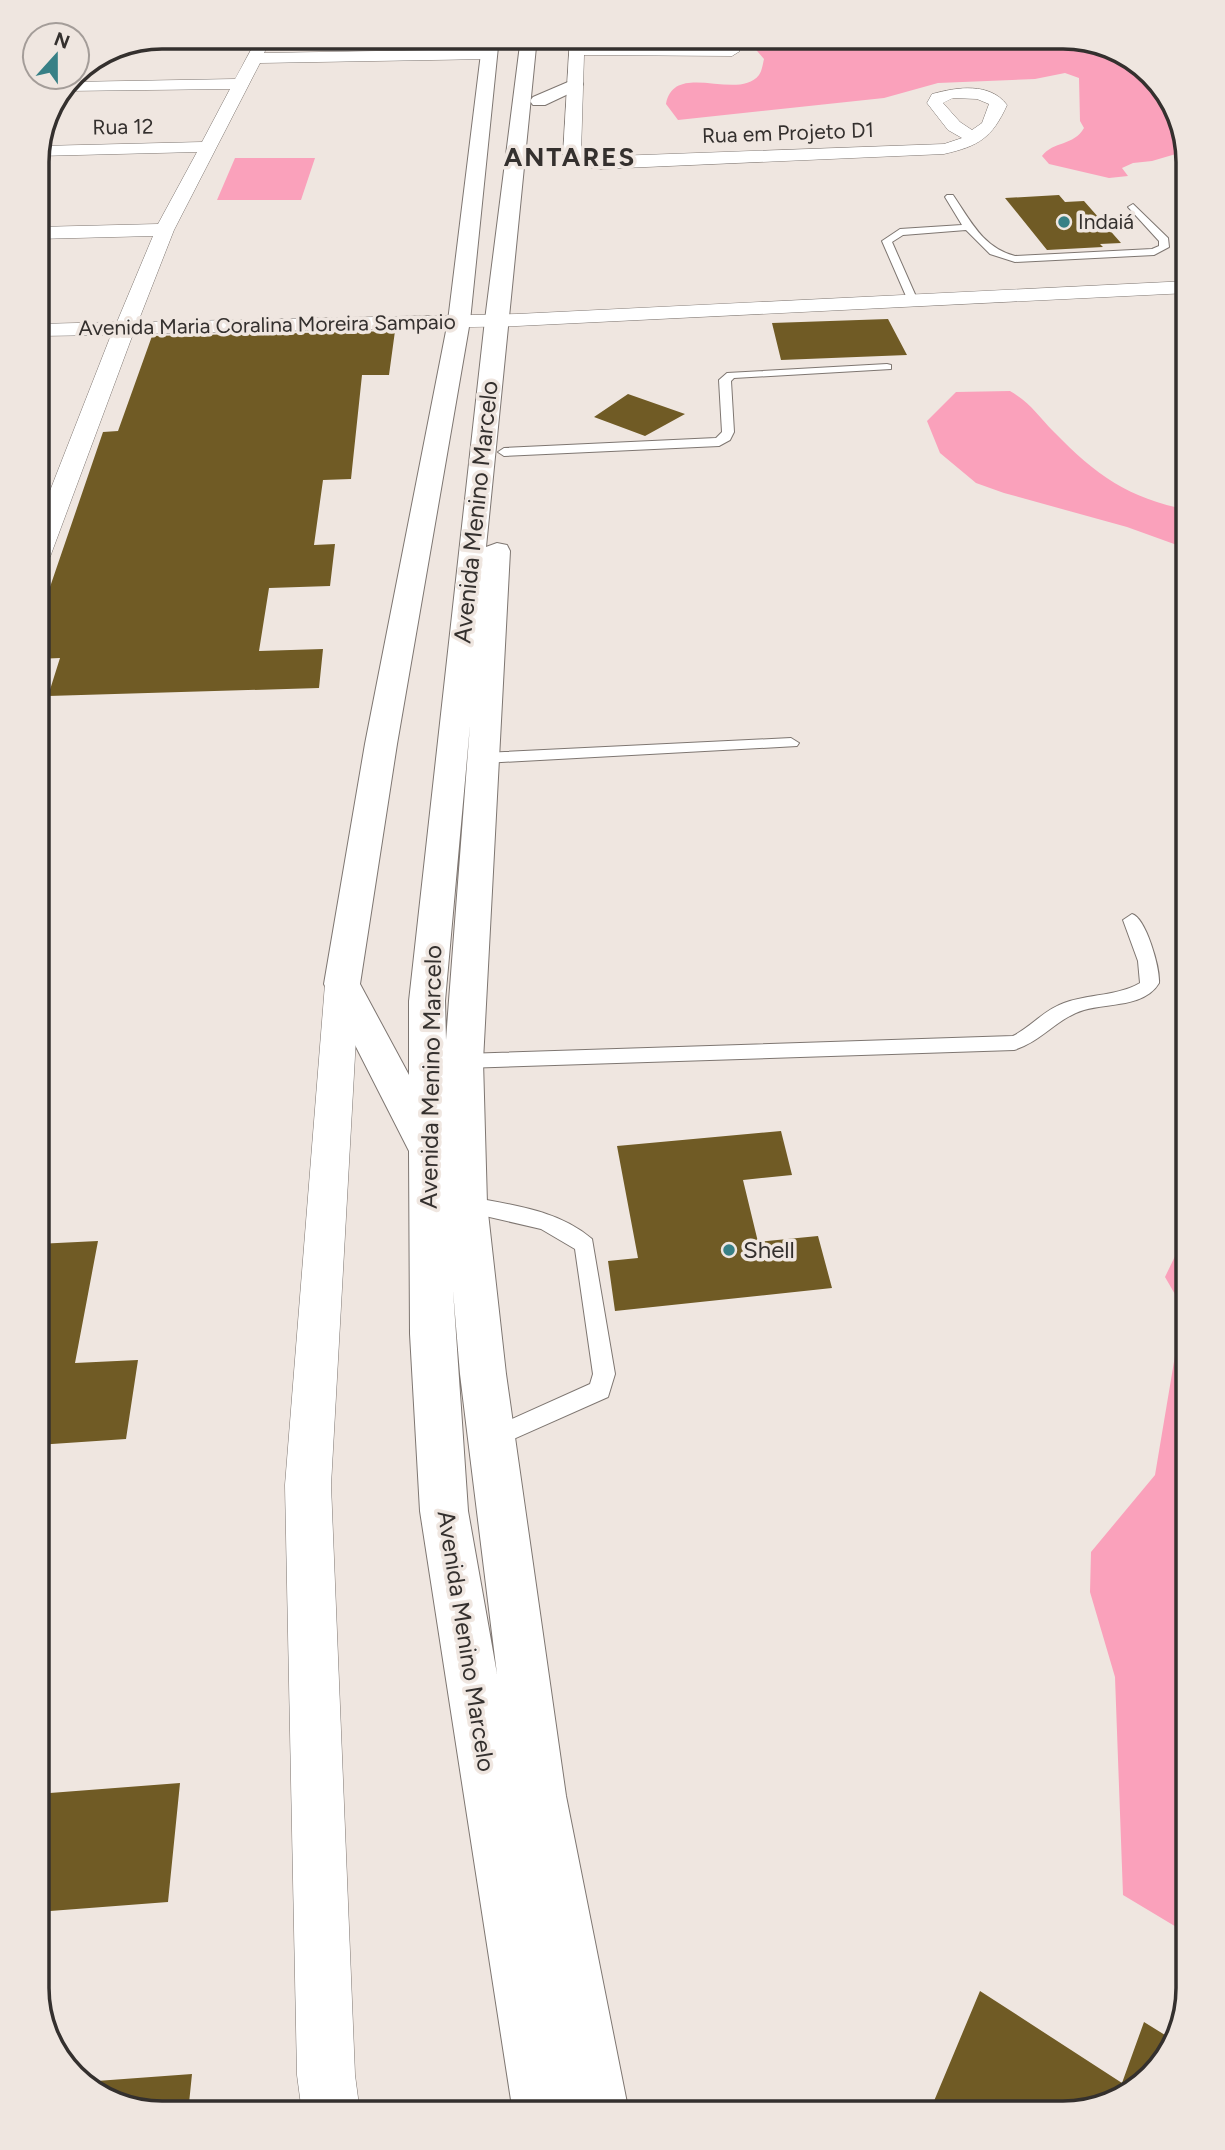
<svg xmlns="http://www.w3.org/2000/svg" width="1225" height="2150" font-family="Figtree,sans-serif">
<style>
.green{fill:#faa1bb}
.building{fill:#705b25}
.lines{fill:none;stroke-linecap:round;stroke-linejoin:round}
.service-casing{stroke:#7e7671;stroke-width:2}
.minor-casing{stroke:#7e7671;stroke-width:1}
.primary-casing{stroke:#7e7671;stroke-width:2}
.service{fill:#fff;fill-rule:evenodd}
.minor{fill:#fff;fill-rule:evenodd}
.primary{fill:#fff;fill-rule:evenodd}
.poi-dot{fill:#388086;stroke:#efe6e0;stroke-width:2.5}
.labels{text-anchor:middle;stroke-width:7;stroke-linejoin:round;paint-order:stroke}
.far-street-label{font-size:21px;fill:#34302e;stroke:#efe6e0}
.far-poi-label{font-size:21px;fill:#34302e;stroke:#efe6e0;text-anchor:start}
.street-label{font-size:24px;fill:#34302e;stroke:#efe6e0}
.poi-label{font-size:24px;fill:#34302e;stroke:#efe6e0;text-anchor:start}
.far-district-label{font-size:26px;font-weight:bold;letter-spacing:2px;fill:#34302e;stroke:#efe6e0}
.rim{fill:none;stroke:#34302e;stroke-width:3.5}
</style>
<rect width="100%" height="100%" fill="#efe6e0"/>
<path class="green" d="M 745,37 L 1072,37 L 1133,58 L 1176,107 L 1186,151 L 1152,161 L 1133,163 L 1122,168 L 1128,176 L 1109,178 L 1049,164 L 1042,156 C 1053,141 1074,146 1084,128 L 1080,121 L 1079,78 L 1065,73 L 1035,79 L 938,83 L 884,98 L 678,120 L 666,104 C 674,60 738,102 759,75 C 762,71 763,63 764,59 Z
M 235,158 L 315,158 L 301,200 L 217,200 Z
M 1010,391 C 1032,404 1037,415 1054,432 C 1096,475 1128,498 1188,510 L 1188,549 L 1127,527 L 1004,493 L 976,483 L 940,453 L 927,421 L 956,392 Z
M 1188,1239 L 1188,1934 L 1123,1895 L 1115,1677 L 1090,1592 L 1091,1552 L 1155,1475 L 1183,1308 L 1165,1277 L 1178,1250 Z"/>
<path class="building" d="M 1059,195 L 1065,202 L 1084,201 L 1121,243 L 1100,244 L 1103,247 L 1047,250 L 1005,198 Z
M 888,319 L 907,355 L 781,360 L 772,323 Z
M 395,331 L 389,375 L 362,375 L 351,479 L 323,480 L 314,545 L 335,544 L 330,586 L 269,588 L 259,651 L 323,649 L 319,688 L 48,696 L 60,658 L 37,659 L 37,625 L 103,432 L 118,431 L 152,336 Z
M 628,394 L 685,414 L 645,436 L 594,417 Z
M 781,1131 L 792,1175 L 743,1180 L 758,1242 L 818,1236 L 832,1288 L 615,1311 L 608,1261 L 638,1258 L 617,1146 Z
M 98,1241 L 75,1363 L 138,1360 L 126,1439 L 37,1445 L 37,1244 Z
M 180,1783 L 168,1902 L 37,1912 L 37,1794 Z
M 980,1991 L 1122,2083 L 1144,2022 L 1173,2040 L 1167,2057 L 1118,2101 L 1063,2113 L 929,2113 Z
M 192,2074 L 188,2113 L 154,2113 L 92,2092 L 83,2082 Z"/>
<g class="lines">
<defs>
<path id="service" d="M 947,195 L 953,195 C 970,220 983,248 1015,256 L 1152,249 L 1159,246 L 1159,241 L 1128,207 L 1133,204 L 1168,238 L 1169,247 L 1154,255 L 1015,262 L 990,254 L 966,230 L 903,235 L 892,242 L 918,301 L 909,303 L 882,241 L 900,229 L 962,225 L 945,197 Z
M 887,364 L 891,365 L 891,369 L 734,378 L 731,381 L 734,432 L 730,440 L 719,446 L 504,456 L 498,452 L 504,448 L 716,438 L 722,432 L 719,380 L 727,373 Z
M 791,738 L 799,743 L 797,746 L 484,763 L 476,758 L 484,753 Z
M 1132,914 C 1146,918 1160,968 1159,983 C 1145,1007 1109,1003 1084,1010 C 1057,1018 1041,1042 1014,1050 L 464,1068 L 457,1066 L 454,1061 L 457,1056 L 464,1054 L 1013,1036 C 1032,1026 1044,1010 1064,1003 C 1088,994 1118,996 1140,983 L 1138,961 L 1123,920 Z
M 466,1196 C 510,1205 557,1209 592,1239 L 615,1374 L 608,1397 L 491,1449 L 483,1446 L 479,1439 L 483,1432 L 590,1384 L 593,1374 L 575,1249 L 541,1229 L 459,1210 L 456,1204 L 459,1198 Z"/>
<path id="minor" d="M 258,37 L 272,37 L 264,53 L 489,49 L 497,54 L 489,59 L 260,63 L 174,230 L 138,322 L 517,314 L 1188,281 L 1188,293 L 517,326 L 133,334 L 50,557 L 46,562 L 37,565 L 37,524 L 111,335 L 37,336 L 37,324 L 117,322 L 153,236 L 37,239 L 37,227 L 158,224 L 197,152 L 38,156 L 37,154 L 41,146 L 202,142 L 230,89 L 65,91 L 70,82 L 235,79 Z
M 570,37 L 584,37 L 584,46 L 732,46 L 740,51 L 732,56 L 584,55 L 581,153 L 588,157 L 944,144 L 962,138 L 948,130 L 927,103 L 932,94 C 957,87 990,82 1007,105 C 992,138 979,146 944,154 L 601,169 L 578,166 L 563,155 ZM 953,98 L 977,99 L 989,104 L 982,123 L 972,130 L 960,122 L 943,103 Z
M 342,972 L 354,975 L 359,984 L 331,1485 L 355,2075 L 360,2113 L 302,2113 L 297,2075 L 285,1485 L 325,984 L 330,975 Z"/>
<path id="primary" d="M 483,37 L 499,37 L 470,321 L 397,744 L 360,984 L 409,1075 L 409,1001 L 485,320 L 521,37 L 537,37 L 486,547 L 497,543 L 507,545 L 510,551 L 483,1061 L 487,1204 L 506,1374 L 566,1796 L 629,2113 L 513,2113 L 420,1511 L 410,1334 L 409,1151 L 324,984 L 365,744 L 448,321 ZM 470,725 L 446,1040 L 445,1001 ZM 453,1290 L 460,1374 L 497,1674 L 468,1511 Z
M 575,79 L 581,80 L 583,84 L 581,88 L 545,105 L 533,105 L 530,101 L 533,97 Z"/>
</defs>
<use href="#service" class="service-casing"/>
<use href="#minor" class="minor-casing"/>
<use href="#primary" class="primary-casing"/>
<use href="#service" class="service"/>
<use href="#minor" class="minor"/>
<use href="#primary" class="primary"/>
</g>
<g class="poi-dot">
<circle cx="1064" cy="222" r="7"/>
<circle cx="729" cy="1250" r="7"/>
</g>
<g class="labels">
<g class="far-street-label">
<text transform="translate(123 127) rotate(-1)" y="7">Rua 12</text>
<text transform="translate(788 133) rotate(-2)" y="7">Rua em Projeto D1</text>
<text transform="translate(267 325) rotate(-1)" y="7">Avenida Maria Coralina Moreira Sampaio</text>
</g>
<g class="far-poi-label">
<text x="1078" y="229">Indaiá</text>
</g>
<g class="street-label">
<text transform="translate(476 512) rotate(-84)" y="8">Avenida Menino Marcelo</text>
<text transform="translate(431 1077) rotate(-89)" y="8">Avenida Menino Marcelo</text>
<text transform="translate(466 1641) rotate(81)" y="8">Avenida Menino Marcelo</text>
</g>
<g class="poi-label">
<text x="743" y="1258">Shell</text>
</g>
<g class="far-district-label">
<text x="570" y="166">ANTARES</text>
</g>
</g>
<path d="M0 0H1225V2150H0ZM162 49H1063A113 113 0 0 1 1176 162V1988A113 113 0 0 1 1063 2101H162A113 113 0 0 1 49 1988V162A113 113 0 0 1 162 49Z" fill="#efe6e0" fill-rule="evenodd"/>
<path class="rim" d="M162 49H1063A113 113 0 0 1 1176 162V1988A113 113 0 0 1 1063 2101H162A113 113 0 0 1 49 1988V162A113 113 0 0 1 162 49Z"/>
<g transform="translate(56 56) rotate(21)"><circle r="33" fill="#efe6e0" stroke="#a49d99" stroke-width="2"/>
<path d="M0-5L12 26L0 18L-12 26Z" fill="#388086"/>
<text y="-10" font-size="19" font-weight="bold" text-anchor="middle" fill="#34302e">N</text>
</g>
</svg>
